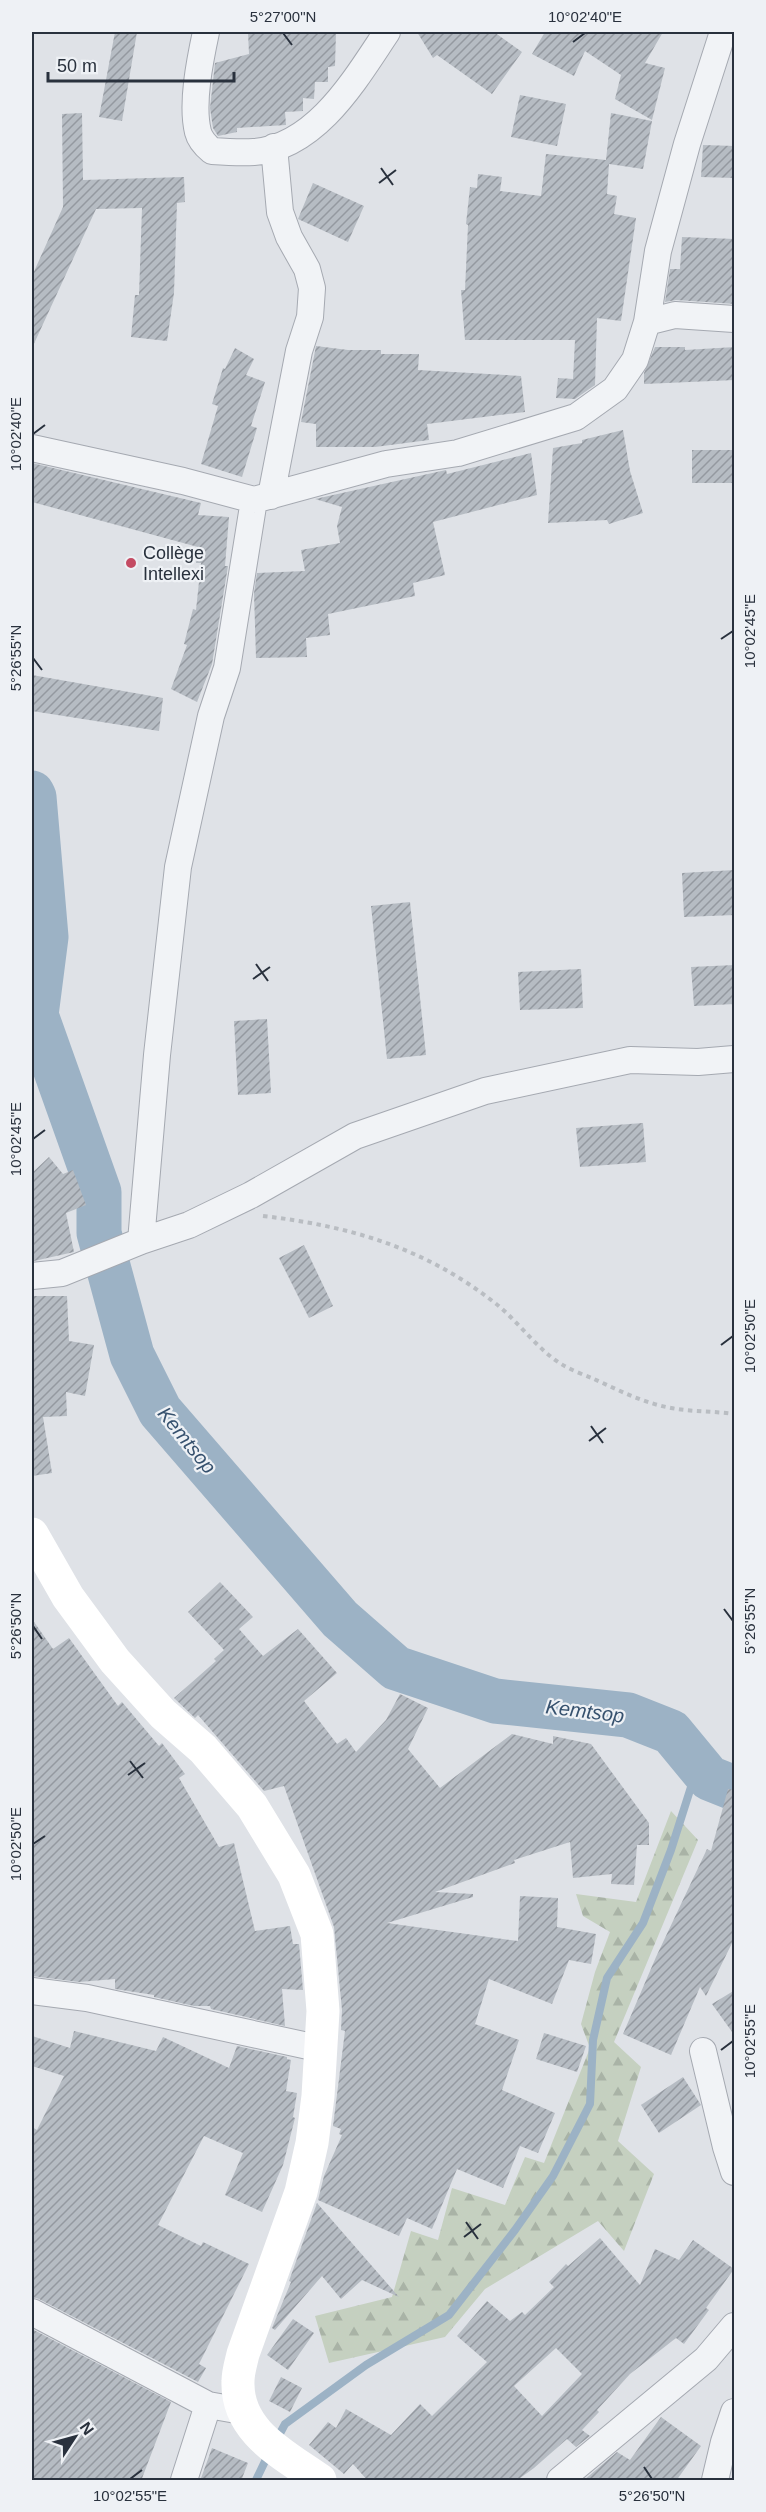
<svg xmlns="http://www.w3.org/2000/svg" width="766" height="2512" font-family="Arial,sans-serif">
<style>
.forest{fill:url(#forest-firs)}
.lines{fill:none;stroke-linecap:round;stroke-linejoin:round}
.stream{stroke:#9cb2c5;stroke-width:8}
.river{stroke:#9cb2c5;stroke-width:45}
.building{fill:url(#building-hatch);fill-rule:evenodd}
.street-casing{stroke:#a5a9b1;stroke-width:28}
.path{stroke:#b9bdc2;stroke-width:4;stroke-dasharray:4.5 4.5;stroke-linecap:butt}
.street{stroke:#f1f3f6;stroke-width:26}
.secondary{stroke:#fff;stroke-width:33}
.ticks{fill:none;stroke:#29313d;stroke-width:2}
.poi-dot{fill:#c44b63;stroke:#eef1f5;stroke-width:2}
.labels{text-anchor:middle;stroke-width:4.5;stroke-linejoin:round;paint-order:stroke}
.poi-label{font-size:18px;fill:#29313d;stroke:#eef1f5;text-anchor:start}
.water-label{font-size:20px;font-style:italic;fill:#36516e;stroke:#eef1f5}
.neatline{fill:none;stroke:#29313d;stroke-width:2}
.ticks-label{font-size:15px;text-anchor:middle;fill:#29313d}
</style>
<defs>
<pattern id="forest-firs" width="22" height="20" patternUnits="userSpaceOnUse" patternTransform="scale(1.5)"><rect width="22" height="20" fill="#c5d0c0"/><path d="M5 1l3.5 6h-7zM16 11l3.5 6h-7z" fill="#a9b3a6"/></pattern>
<pattern id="building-hatch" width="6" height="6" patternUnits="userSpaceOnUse" patternTransform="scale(1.5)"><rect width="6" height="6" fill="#b6bcc3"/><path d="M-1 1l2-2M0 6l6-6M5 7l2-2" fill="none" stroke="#9499a0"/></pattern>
</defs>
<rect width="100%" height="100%" fill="#dfe2e7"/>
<path class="forest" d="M 671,1811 L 698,1840 L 614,2042 L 641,2067 L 618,2141 L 654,2174 L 624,2251 L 598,2221 L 485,2289 L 445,2337 L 329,2363 L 315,2316 L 392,2297 L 411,2231 L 438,2240 L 452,2188 L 505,2205 L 525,2157 L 544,2163 L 590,2048 L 581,2024 L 595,1972 L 610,1932 L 583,1916 L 576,1894 L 636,1902 Z"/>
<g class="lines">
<path class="stream" d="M 277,2439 L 285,2424 L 366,2365 L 449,2315 L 515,2230 L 553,2176 L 590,2104 L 593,2040 L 607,1978 L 643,1923 L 671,1850 L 698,1765
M 256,2480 L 268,2455"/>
<path class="river" d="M 32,793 L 34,797 L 46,937 L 36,1015 L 99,1192 L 99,1233 L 132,1355 L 160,1411 L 340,1619 L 396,1668 L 495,1701 L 628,1715 L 671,1732 L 709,1778 L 734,1788"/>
</g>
<path class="building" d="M 115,32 L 137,32 L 122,121 L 99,117 Z
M 248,32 L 336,32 L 335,66 L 328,67 L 328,82 L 315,82 L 314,99 L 303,98 L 303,111 L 285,112 L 286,125 L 237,128 L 237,132 L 218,136 L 213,128 L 210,108 L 215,63 L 249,54 Z
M 417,32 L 494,32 L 522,52 L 492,94 L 437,55 L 433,58 Z
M 545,32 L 663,32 L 645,63 L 665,68 L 652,120 L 615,99 L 621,75 L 585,51 L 574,76 L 532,54 Z
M 520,95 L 566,104 L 557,146 L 511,137 Z
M 82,113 L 83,180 L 184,177 L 185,202 L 177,203 L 174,293 L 167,341 L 131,337 L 135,295 L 139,295 L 142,208 L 96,209 L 32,348 L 32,276 L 63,207 L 62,114 Z
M 611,113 L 652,121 L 643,169 L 609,164 L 607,194 L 617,196 L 614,214 L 636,218 L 621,321 L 597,318 L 595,385 L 575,399 L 556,398 L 558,378 L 573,379 L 575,340 L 465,340 L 461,290 L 465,290 L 468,225 L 466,224 L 470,187 L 477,188 L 478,174 L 502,177 L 500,191 L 541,196 L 546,154 L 606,160 Z
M 703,145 L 735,146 L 735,178 L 701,177 Z
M 313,183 L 364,206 L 348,242 L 298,219 Z
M 682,237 L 735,239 L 735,304 L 676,300 L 665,302 L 670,269 L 680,269 Z
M 316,346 L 348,350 L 381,350 L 381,354 L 419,354 L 418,370 L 521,376 L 525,412 L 427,424 L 429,440 L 375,447 L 316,447 L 316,424 L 301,422 Z
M 655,347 L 685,347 L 685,350 L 735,347 L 735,380 L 644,384 L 644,373 Z
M 235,348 L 254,359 L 246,375 L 265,382 L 251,426 L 257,428 L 242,477 L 201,464 L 218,406 L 212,404 L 223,368 L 225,369 Z
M 623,430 L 630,471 L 643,513 L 609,524 L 607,520 L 548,523 L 553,448 L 582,443 L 582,440 Z
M 692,450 L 735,450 L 735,483 L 692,483 Z
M 531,453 L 537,495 L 433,522 L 445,575 L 413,583 L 415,596 L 328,614 L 330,635 L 306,638 L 307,657 L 256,658 L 254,593 L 257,573 L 305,571 L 301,550 L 340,543 L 337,526 L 342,507 L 315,499 L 446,470 L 447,474 Z
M 32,463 L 201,503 L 198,515 L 229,517 L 225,566 L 228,566 L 212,664 L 197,702 L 171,689 L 187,645 L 184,644 L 193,609 L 196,610 L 201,563 L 196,563 L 198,547 L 32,502 Z
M 32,675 L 163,698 L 159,731 L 32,711 Z
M 735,870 L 735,915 L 684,917 L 682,873 Z
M 410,902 L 426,1055 L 387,1059 L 371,906 Z
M 735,965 L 735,1004 L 694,1006 L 691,967 Z
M 581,969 L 583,1008 L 520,1010 L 518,972 Z
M 267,1019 L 271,1093 L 238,1095 L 234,1021 Z
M 643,1123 L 646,1162 L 580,1167 L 576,1128 Z
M 49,1157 L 63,1174 L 73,1170 L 86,1205 L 66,1213 L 74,1252 L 34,1261 L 32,1251 L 32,1173 Z
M 304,1245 L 333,1306 L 309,1318 L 279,1258 Z
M 32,1296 L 67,1296 L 69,1341 L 94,1345 L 85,1396 L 66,1392 L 67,1416 L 43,1417 L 52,1473 L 32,1476 L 32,1417 L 34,1417 L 32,1417 Z
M 220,1582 L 253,1617 L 239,1629 L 263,1656 L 298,1629 L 337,1673 L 304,1701 L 337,1744 L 346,1738 L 356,1752 L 386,1720 L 400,1694 L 428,1708 L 408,1749 L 440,1788 L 512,1734 L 553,1744 L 553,1736 L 591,1744 L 649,1823 L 649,1845 L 637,1845 L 634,1885 L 611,1884 L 612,1874 L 573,1878 L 570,1842 L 514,1860 L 515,1863 L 435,1892 L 473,1894 L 473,1897 L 387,1923 L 518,1941 L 520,1896 L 558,1898 L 557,1927 L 596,1934 L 591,1964 L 569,1960 L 552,2004 L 489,1979 L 475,2024 L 519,2040 L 502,2090 L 555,2113 L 538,2153 L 520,2146 L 503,2188 L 457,2169 L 432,2229 L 407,2218 L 399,2236 L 318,2200 L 324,2176 L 342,2135 L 339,2134 L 341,2129 L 333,2126 L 345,2031 L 341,2030 L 342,2010 L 334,1927 L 284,1786 L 264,1791 L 198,1715 L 195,1718 L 174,1698 L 216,1661 L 214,1659 L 224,1650 L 188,1612 Z
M 32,1619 L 53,1649 L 69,1638 L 118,1706 L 122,1702 L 159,1746 L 162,1743 L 185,1774 L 179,1778 L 219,1847 L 234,1843 L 255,1931 L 290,1926 L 293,1944 L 299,1944 L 303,1990 L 282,1989 L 285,2026 L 211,2009 L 210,2006 L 194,2006 L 154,1997 L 154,1995 L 115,1989 L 115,1979 L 79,1982 L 32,1976 Z
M 728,1789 L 735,1790 L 735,1937 L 706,1996 L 700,1987 L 671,2055 L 623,2034 L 656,1957 L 707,1849 L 711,1851 Z
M 735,1990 L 735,2036 L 712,2004 Z
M 74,2031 L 156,2051 L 163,2037 L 229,2068 L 237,2046 L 287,2057 L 287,2059 L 291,2060 L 286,2091 L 297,2093 L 293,2117 L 295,2118 L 283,2165 L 262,2212 L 225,2195 L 243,2153 L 204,2136 L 158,2225 L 201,2246 L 203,2242 L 249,2264 L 199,2364 L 206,2368 L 198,2382 L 39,2299 L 32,2297 L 32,2127 L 37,2130 L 64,2076 L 32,2066 L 32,2036 L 70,2048 Z
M 544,2033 L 586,2046 L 577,2072 L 536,2059 Z
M 683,2077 L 701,2105 L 659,2133 L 641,2105 Z
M 317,2203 L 399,2297 L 362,2280 L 341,2299 L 322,2276 L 275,2330 L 272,2328 L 291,2282 L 289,2281 Z
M 600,2238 L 640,2285 L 655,2249 L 679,2260 L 693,2240 L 734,2269 L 706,2308 L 709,2310 L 684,2344 L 676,2338 L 630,2374 L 597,2410 L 599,2412 L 582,2430 L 590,2436 L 576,2447 L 567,2439 L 534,2468 L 516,2481 L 368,2481 L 353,2464 L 344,2474 L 309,2445 L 328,2422 L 336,2428 L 346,2409 L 391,2435 L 420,2404 L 432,2416 L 487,2362 L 457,2336 L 487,2301 L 510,2321 L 522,2312 L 525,2315 L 554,2287 L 549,2282 L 566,2264 L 568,2266 ZM 556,2348 L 582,2374 L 542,2416 L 514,2386 Z
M 293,2319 L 314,2333 L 288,2370 L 267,2355 Z
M 32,2329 L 171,2402 L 141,2481 L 32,2481 Z
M 281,2377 L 302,2388 L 290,2412 L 269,2401 Z
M 661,2417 L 701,2446 L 676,2481 L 583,2481 L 617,2452 L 630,2460 Z
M 212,2448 L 248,2463 L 241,2481 L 200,2481 Z"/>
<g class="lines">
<defs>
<path id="street" d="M 206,32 C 200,60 191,104 198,132 C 200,140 206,146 212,151 C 226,152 240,153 254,152 C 317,147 356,78 387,32
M 647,322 L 675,315 L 734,319
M 32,448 L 183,481 L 254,500 L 386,464 L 458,453 L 576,417 L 615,389 L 635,360 L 647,322 L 658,251 L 687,144 L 723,32
M 271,496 L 299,351 L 310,317 L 312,288 L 307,269 L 289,237 L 280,212 L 274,147
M 141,1241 L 189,1225 L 251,1195 L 355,1136 L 485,1091 L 630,1060 L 698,1062 L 734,1059
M 32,1276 L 62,1273 L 141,1241 L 157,1055 L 178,867 L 211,716 L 227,668 L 254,500
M 32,1991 L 87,1998 L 322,2049
M 703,2051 L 726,2147 L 734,2172
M 32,2312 L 208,2405 L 242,2411
M 184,2480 L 208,2405
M 560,2480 L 706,2359 L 734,2326
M 715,2480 L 724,2442 L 734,2412"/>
</defs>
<use href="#street" class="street-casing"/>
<path class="path" d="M 263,1216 C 350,1226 425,1248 495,1303 C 518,1321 536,1348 561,1364 C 571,1370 584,1375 594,1379 C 620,1391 644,1403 671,1408 C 692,1412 714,1411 734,1414"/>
<use href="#street" class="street"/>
<path class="secondary" d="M 32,1534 L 68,1597 L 115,1661 L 163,1714 L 203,1749 L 252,1806 L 294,1875 L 317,1934 L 323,2011 L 318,2096 L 312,2143 L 301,2192 L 243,2354 C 241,2363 238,2372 238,2381 C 236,2432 285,2455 320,2480"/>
</g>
<path class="ticks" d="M 283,33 L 292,45M 573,42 L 585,33M 381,168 L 393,185M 379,183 L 396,170M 33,434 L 45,425M 721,639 L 733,631M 33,658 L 42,670M 256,964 L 268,981M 253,979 L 270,967M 33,1139 L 45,1130M 721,1345 L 733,1336M 591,1426 L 603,1443M 589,1441 L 606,1428M 724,1609 L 733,1621M 33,1626 L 42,1639M 130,1761 L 143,1778M 128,1775 L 145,1763M 33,1844 L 45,1836M 721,2050 L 733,2041M 466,2222 L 478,2239M 464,2237 L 481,2224M 644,2467 L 652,2479M 130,2479 L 142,2470"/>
<circle class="poi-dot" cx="131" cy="563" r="6"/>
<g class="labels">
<g class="poi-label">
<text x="143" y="559">Collège<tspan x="143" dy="21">Intellexi</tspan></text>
</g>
<g class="water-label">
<text transform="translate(187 1440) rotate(51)" y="7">Kemtsop</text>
<text transform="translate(585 1711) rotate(7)" y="7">Kemtsop</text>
</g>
</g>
<rect width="766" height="2512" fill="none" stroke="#eef1f5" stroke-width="66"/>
<g transform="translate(75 2437) rotate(54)" stroke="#eef1f5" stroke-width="4.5" paint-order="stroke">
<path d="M0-4.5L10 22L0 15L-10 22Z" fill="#29313d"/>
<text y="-9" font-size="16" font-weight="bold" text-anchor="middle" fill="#29313d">N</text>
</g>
<path d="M48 72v9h186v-9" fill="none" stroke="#29313d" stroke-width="3"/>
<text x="57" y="72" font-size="18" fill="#29313d" stroke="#eef1f5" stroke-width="4.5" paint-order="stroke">50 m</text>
<rect x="33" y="33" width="700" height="2446" class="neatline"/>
<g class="ticks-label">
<text x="283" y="22">5°27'00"N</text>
<text x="585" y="22">10°02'40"E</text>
<text transform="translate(16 434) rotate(-90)" y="5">10°02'40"E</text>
<text transform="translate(750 631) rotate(-90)" y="5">10°02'45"E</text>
<text transform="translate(16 658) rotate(-90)" y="5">5°26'55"N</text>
<text transform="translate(16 1139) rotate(-90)" y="5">10°02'45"E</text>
<text transform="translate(750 1336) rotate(-90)" y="5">10°02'50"E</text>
<text transform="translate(750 1621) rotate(-90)" y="5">5°26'55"N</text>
<text transform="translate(16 1626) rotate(-90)" y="5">5°26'50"N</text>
<text transform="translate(16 1844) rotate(-90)" y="5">10°02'50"E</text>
<text transform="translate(750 2041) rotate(-90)" y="5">10°02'55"E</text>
<text x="130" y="2501">10°02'55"E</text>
<text x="652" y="2501">5°26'50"N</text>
</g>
</svg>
